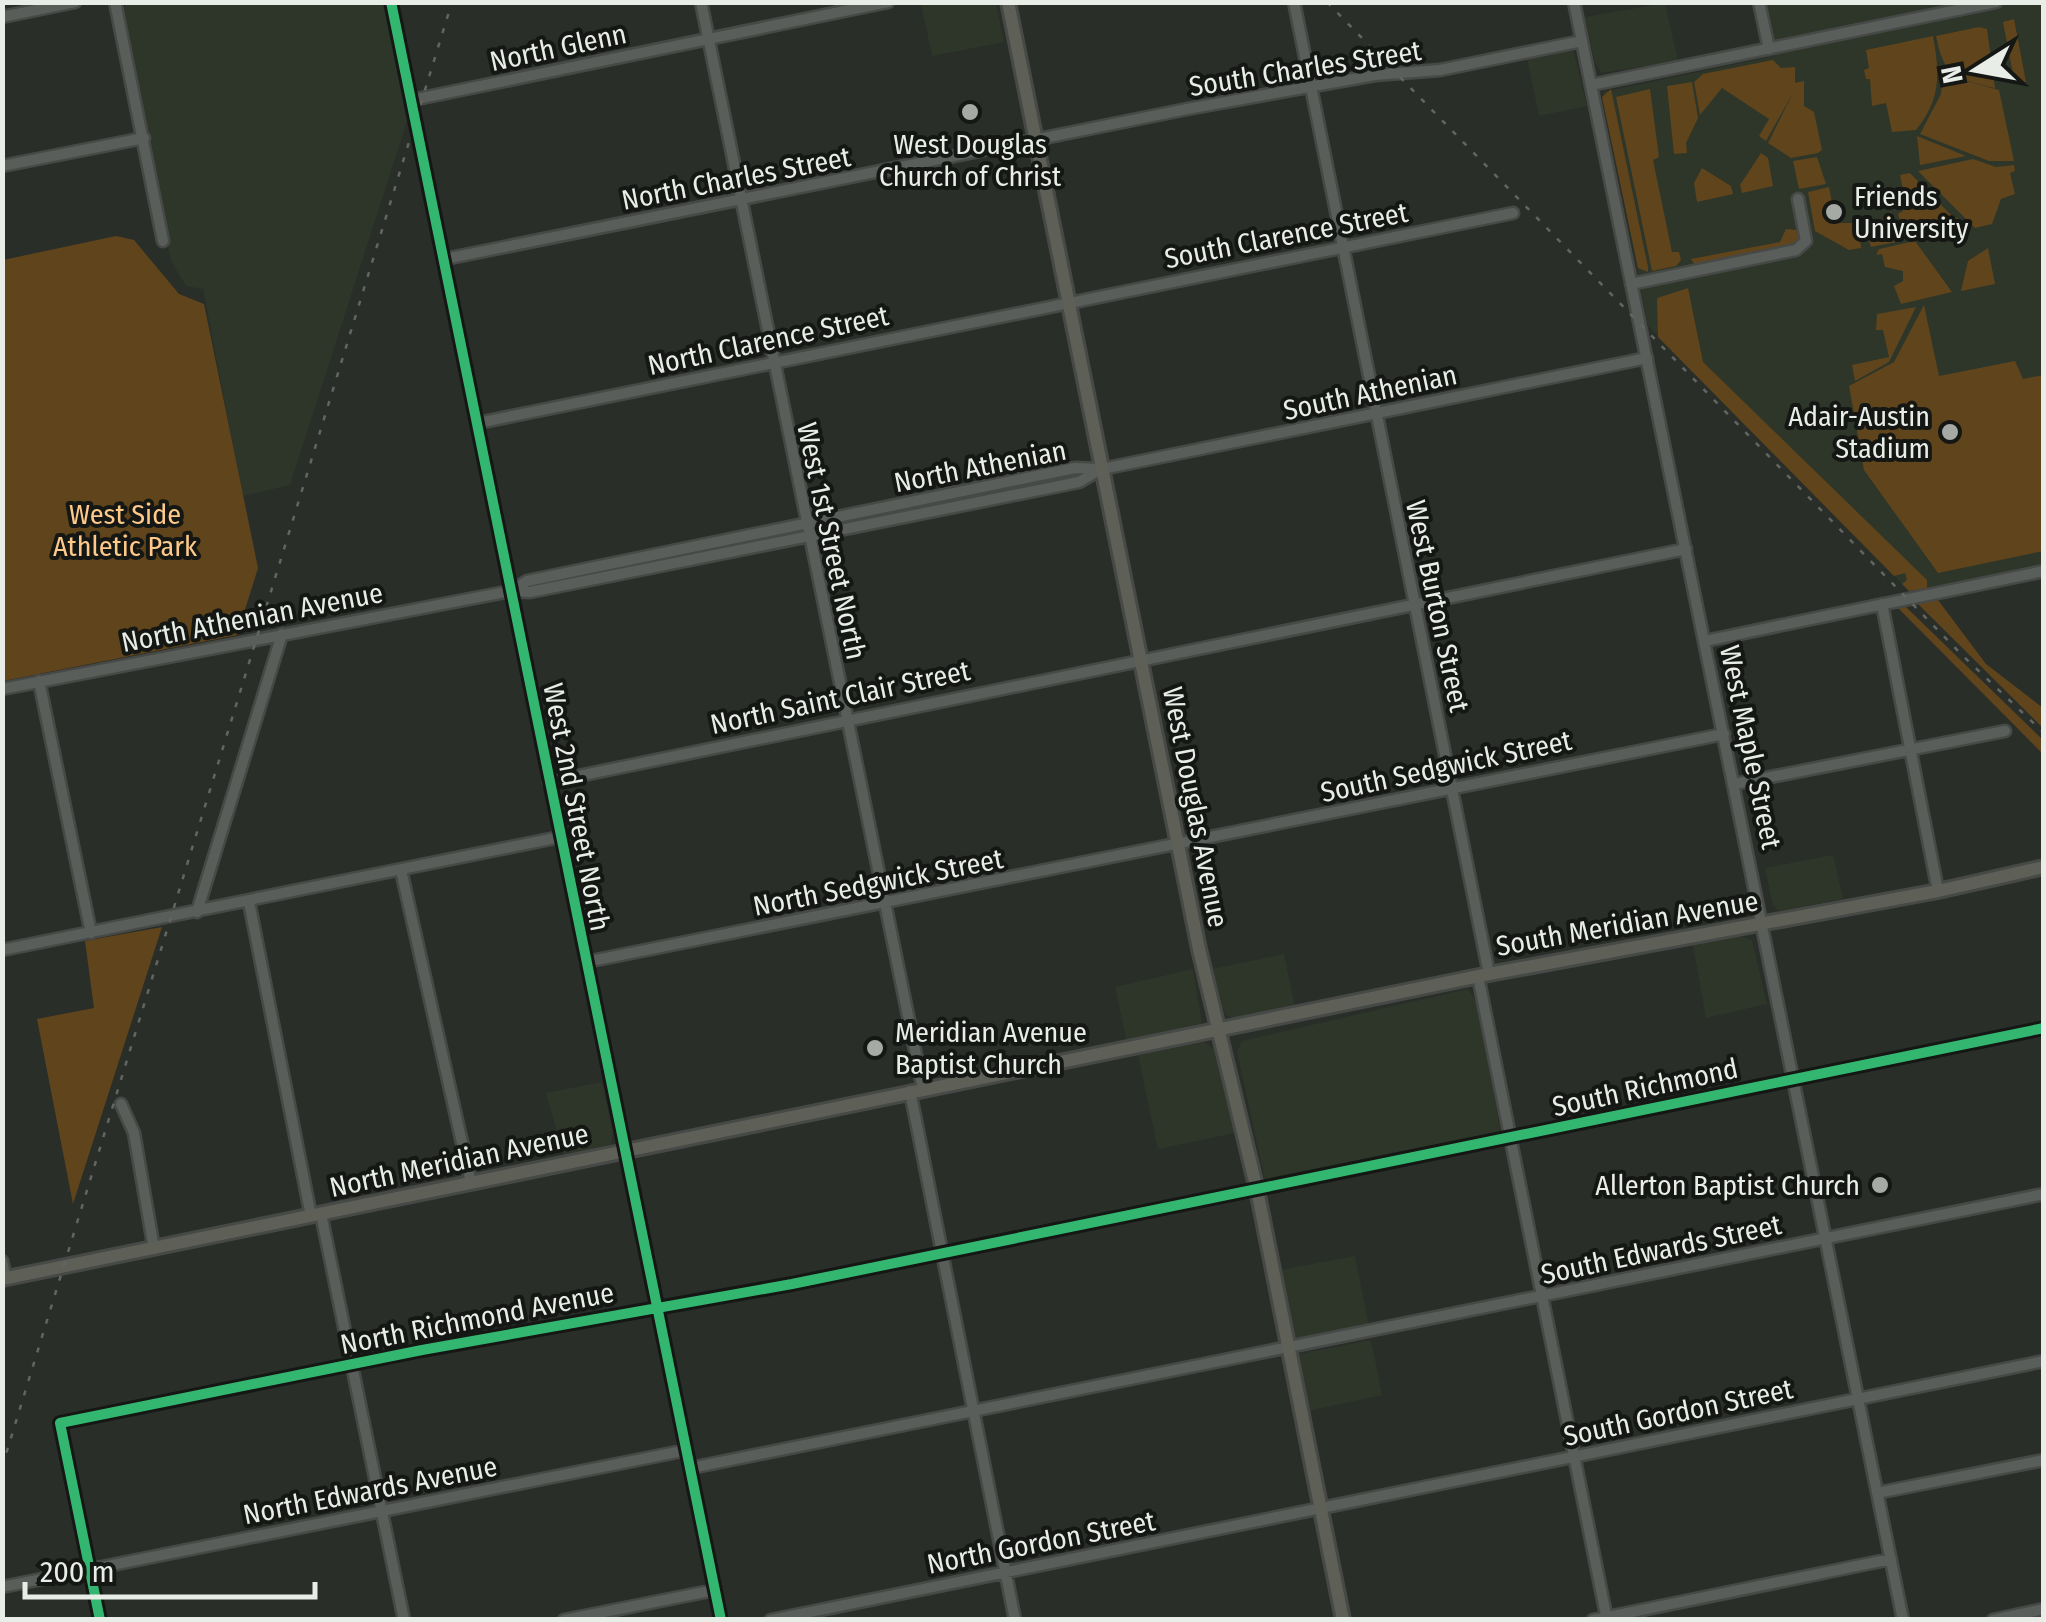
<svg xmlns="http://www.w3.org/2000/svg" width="2046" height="1622" font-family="'Fira Sans Condensed',sans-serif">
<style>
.built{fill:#2d3629}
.green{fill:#60441c}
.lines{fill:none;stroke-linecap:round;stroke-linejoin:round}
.minor-casing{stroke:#464946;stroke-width:15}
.major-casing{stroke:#464946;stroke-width:18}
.minor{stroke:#5a5e5a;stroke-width:10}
.major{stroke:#5e6058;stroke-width:12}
.rail{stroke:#626562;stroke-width:2.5;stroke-dasharray:5 10;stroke-linecap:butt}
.cycleway-casing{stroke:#141713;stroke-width:16}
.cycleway{stroke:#33b770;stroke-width:10}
.poi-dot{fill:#a6aaa5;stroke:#141713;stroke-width:4}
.labels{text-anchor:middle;stroke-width:8;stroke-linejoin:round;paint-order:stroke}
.street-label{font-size:28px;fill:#e9ede8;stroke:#141713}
.poi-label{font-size:28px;fill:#e9ede8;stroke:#141713;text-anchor:start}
.park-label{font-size:28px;fill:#ffca89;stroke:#141713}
</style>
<rect width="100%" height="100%" fill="#2a2e29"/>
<path class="built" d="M 127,2 L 384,3 L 408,118 L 290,485 L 243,496 L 203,289 L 186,286 L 171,261 L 123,11 Z
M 996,3 L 1004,42 L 932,56 L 921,4 Z
M 1665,3 L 1678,61 L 1602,73 L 1595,63 L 1585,17 Z
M 1764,3 L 2043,3 L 2043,565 L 1909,591 L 1648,326 L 1603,92 L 1775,56 Z
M 1573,49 L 1587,106 L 1539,116 L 1527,58 Z
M 1833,855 L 1843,899 L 1779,911 L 1773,906 L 1765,868 Z
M 1736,934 L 1752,940 L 1767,1004 L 1706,1018 L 1693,945 Z
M 1284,954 L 1295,1007 L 1237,1019 L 1225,1015 L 1212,969 Z
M 1193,969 L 1202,1023 L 1127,1042 L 1115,987 Z
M 1468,989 L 1477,1002 L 1501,1134 L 1265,1181 L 1237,1052 L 1242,1041 Z
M 1204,1042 L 1214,1049 L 1235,1133 L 1158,1149 L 1138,1055 Z
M 602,1082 L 613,1132 L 611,1145 L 564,1156 L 546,1093 Z
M 1355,1256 L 1369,1327 L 1296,1340 L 1280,1270 Z
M 1371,1340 L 1382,1395 L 1308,1411 L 1299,1354 Z"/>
<path class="green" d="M 2014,19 L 2026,82 L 2015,84 L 2003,22 Z
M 1979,27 L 1987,29 L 1995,88 C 1956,79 1944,77 1936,36 Z
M 1933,36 C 1940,74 1941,99 1916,130 L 1892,132 L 1886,103 L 1872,106 L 1870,79 L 1866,79 L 1864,70 L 1869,68 L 1866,50 Z
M 1773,60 L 1781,68 L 1795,67 L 1795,83 L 1804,81 L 1804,106 L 1814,112 L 1822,150 L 1818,153 L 1791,158 L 1768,143 L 1793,93 L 1766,141 L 1759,136 L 1769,119 L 1722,88 L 1700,115 L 1694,82 L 1703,74 Z
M 1943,70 L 1948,76 L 1999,90 L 2014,161 L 1989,161 L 1920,134 L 1941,94 Z
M 1692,82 L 1698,118 L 1686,143 L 1687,153 L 1674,154 L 1667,86 Z
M 1611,89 L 1648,267 L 1648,272 L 1638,268 L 1602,97 Z
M 1650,89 L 1659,157 L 1653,160 L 1672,252 L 1679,252 L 1681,260 L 1676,266 L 1652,271 L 1616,97 Z
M 1917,136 L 1966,156 L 1920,165 Z
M 1761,153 L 1768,158 L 1773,186 L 1742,193 L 1740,185 Z
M 1817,157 L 1826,184 L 1799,189 L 1793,161 Z
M 1973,159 L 1996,167 L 2014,165 L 2015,171 L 2010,173 L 2015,194 L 2001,199 L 1992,224 L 1975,228 L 1918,171 Z
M 1702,168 L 1731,186 L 1733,194 L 1697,202 L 1694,183 Z
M 1910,173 L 1950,214 L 1970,226 L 1906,239 L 1898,214 L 1907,208 L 1900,175 Z
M 1829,187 L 1836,223 L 1859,223 L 1861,248 L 1849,250 L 1815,231 L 1808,192 Z
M 1892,212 L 1896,242 L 1871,247 L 1862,219 L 1876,231 L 1886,213 Z
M 1786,229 L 1798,230 L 1799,243 L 1695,265 L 1691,259 L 1780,242 Z
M 116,236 L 134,240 L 179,294 L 204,304 L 258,568 L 237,635 L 3,681 L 3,260 Z
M 1915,241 L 1952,292 L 1901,304 L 1894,286 L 1903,281 L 1903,271 L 1885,267 L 1882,254 L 1876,255 L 1879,249 Z
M 1988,248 L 1995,284 L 1961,291 L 1968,261 Z
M 1688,288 L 1703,362 L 1927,580 L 1927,588 L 1909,591 L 1902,584 L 1907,580 L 1905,573 L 1894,576 L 1658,337 L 1657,298 Z
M 1924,305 L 1939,376 L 2015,361 L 2023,379 L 2043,375 L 2043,551 L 1938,573 L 1864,470 L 1849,386 L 1894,362 Z
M 1916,307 L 1889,362 L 1855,381 L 1852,365 L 1889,357 L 1883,330 L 1876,330 L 1877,314 Z
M 1938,600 L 1986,664 L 2043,708 L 2043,728 L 1918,604 Z
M 1906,607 L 2043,740 L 2043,754 L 1898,608 Z
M 162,927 L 73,1204 L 37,1019 L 94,1008 L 85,941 Z"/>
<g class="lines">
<defs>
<path id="minor" d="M 115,2 L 163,241
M 391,2 L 721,1620
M 701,2 L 923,1089
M 1294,2 L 1489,974
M 1574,2 L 1903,1620
M 1759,2 L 1769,49
M 2,17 L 75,2
M 1591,85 L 1996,2
M 412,100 L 888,2
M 2,166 L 144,138
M 445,259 L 1187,109 L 1375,75 L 1440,70 L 1582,41
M 1631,284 L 1796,250 L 1806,241 L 1798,199
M 478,423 L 1513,213
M 511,591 L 527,581 L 1075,468 L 1102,469 L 1647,358
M 1882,604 L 1938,891
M 1705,641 L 2044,571
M 39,681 L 91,933
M 2,689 L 511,591 L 530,592 L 1079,482 L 1101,469
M 549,782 L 1686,549
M 1735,784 L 2005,731
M 401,870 L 471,1183
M 249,902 L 311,1216
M 197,912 L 282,634
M 2,950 L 560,837
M 586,962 L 1724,734
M 1478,976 L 1607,1620
M 910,1091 L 1015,1620
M 121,1104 L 134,1133 L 154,1249
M 321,1214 L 404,1620
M 2,1261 L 6,1279
M 691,1468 L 2044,1194
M 1877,1493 L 2044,1460
M 2,1587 L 687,1450
M 100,1620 L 60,1423 L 422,1350 L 792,1284 L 2044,1028
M 564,1620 L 715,1590
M 771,1620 L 2044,1361
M 1593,1620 L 1891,1559
M 1993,1620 L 2044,1609"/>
<path id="major" d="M 1008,2 L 1199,949 L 1257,1190 L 1343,1620
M 2,1279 L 1489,974 L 1938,891 L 2044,867"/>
</defs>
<use href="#minor" class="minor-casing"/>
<use href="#major" class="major-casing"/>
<use href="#minor" class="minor"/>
<use href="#major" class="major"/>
<path class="rail" d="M 1327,2 L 1964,657 L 2044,733
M 2,1467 L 452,2"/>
<defs>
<path id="cycleway" d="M 391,2 L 721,1620
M 100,1620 L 60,1423 L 422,1350 L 792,1284 L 2044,1028"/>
</defs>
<use href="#cycleway" class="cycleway-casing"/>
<use href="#cycleway" class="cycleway"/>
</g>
<g class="poi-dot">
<circle cx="970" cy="112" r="10"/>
<circle cx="1834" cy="212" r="10"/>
<circle cx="1950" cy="432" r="10"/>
<circle cx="875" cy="1048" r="10"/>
<circle cx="1880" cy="1185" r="10"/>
</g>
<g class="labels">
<g class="street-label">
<text transform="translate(558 47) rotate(-12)" y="10">North Glenn</text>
<text transform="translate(1305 68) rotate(-9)" y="10">South Charles Street</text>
<text transform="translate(736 178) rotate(-11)" y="10">North Charles Street</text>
<text transform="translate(1286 235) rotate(-11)" y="10">South Clarence Street</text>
<text transform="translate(768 340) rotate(-12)" y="10">North Clarence Street</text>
<text transform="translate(1370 392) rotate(-12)" y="10">South Athenian</text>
<text transform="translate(980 466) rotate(-11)" y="10">North Athenian</text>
<text transform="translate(832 541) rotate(78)" y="10">West 1st Street North</text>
<text transform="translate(1438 606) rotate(78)" y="10">West Burton Street</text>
<text transform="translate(252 617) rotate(-11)" y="10">North Athenian Avenue</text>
<text transform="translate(840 697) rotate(-12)" y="10">North Saint Clair Street</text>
<text transform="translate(1751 747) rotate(78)" y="10">West Maple Street</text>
<text transform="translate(1446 766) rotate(-12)" y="10">South Sedgwick Street</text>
<text transform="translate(577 807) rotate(79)" y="10">West 2nd Street North</text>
<text transform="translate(1196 807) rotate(79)" y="10">West Douglas Avenue</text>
<text transform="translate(878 882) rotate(-11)" y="10">North Sedgwick Street</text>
<text transform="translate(1627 923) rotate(-10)" y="10">South Meridian Avenue</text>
<text transform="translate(1645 1087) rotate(-12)" y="10">South Richmond</text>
<text transform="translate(459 1160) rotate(-12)" y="10">North Meridian Avenue</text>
<text transform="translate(1661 1249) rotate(-12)" y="10">South Edwards Street</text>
<text transform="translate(477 1318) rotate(-11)" y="10">North Richmond Avenue</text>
<text transform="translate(1678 1412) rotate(-12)" y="10">South Gordon Street</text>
<text transform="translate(370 1490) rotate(-11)" y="10">North Edwards Avenue</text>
<text transform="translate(1041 1542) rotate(-11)" y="10">North Gordon Street</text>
</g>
<g class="poi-label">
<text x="970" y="154" text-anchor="middle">West Douglas<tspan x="970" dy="32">Church of Christ</tspan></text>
<text x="1854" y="206">Friends<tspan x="1854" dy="32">University</tspan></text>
<text x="1930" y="426" text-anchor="end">Adair-Austin<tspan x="1930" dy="32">Stadium</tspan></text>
<text x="895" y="1042">Meridian Avenue<tspan x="895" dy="32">Baptist Church</tspan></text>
<text x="1860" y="1195" text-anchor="end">Allerton Baptist Church</text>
</g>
<g class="park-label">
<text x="125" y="524">West Side<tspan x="125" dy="32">Athletic Park</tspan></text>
</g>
</g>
<rect width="2046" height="1622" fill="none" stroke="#e9ede8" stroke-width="10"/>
<g transform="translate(1976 70) rotate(259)" stroke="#141713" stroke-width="8" paint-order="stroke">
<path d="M0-8L18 38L0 25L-18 38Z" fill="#e9ede8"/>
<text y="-15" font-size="28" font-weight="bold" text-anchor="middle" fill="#e9ede8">N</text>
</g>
<path d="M25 1582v15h290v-15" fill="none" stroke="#e9ede8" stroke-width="5"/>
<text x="40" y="1582" font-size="30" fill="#e9ede8" stroke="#141713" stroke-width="8" paint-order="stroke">200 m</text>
</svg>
